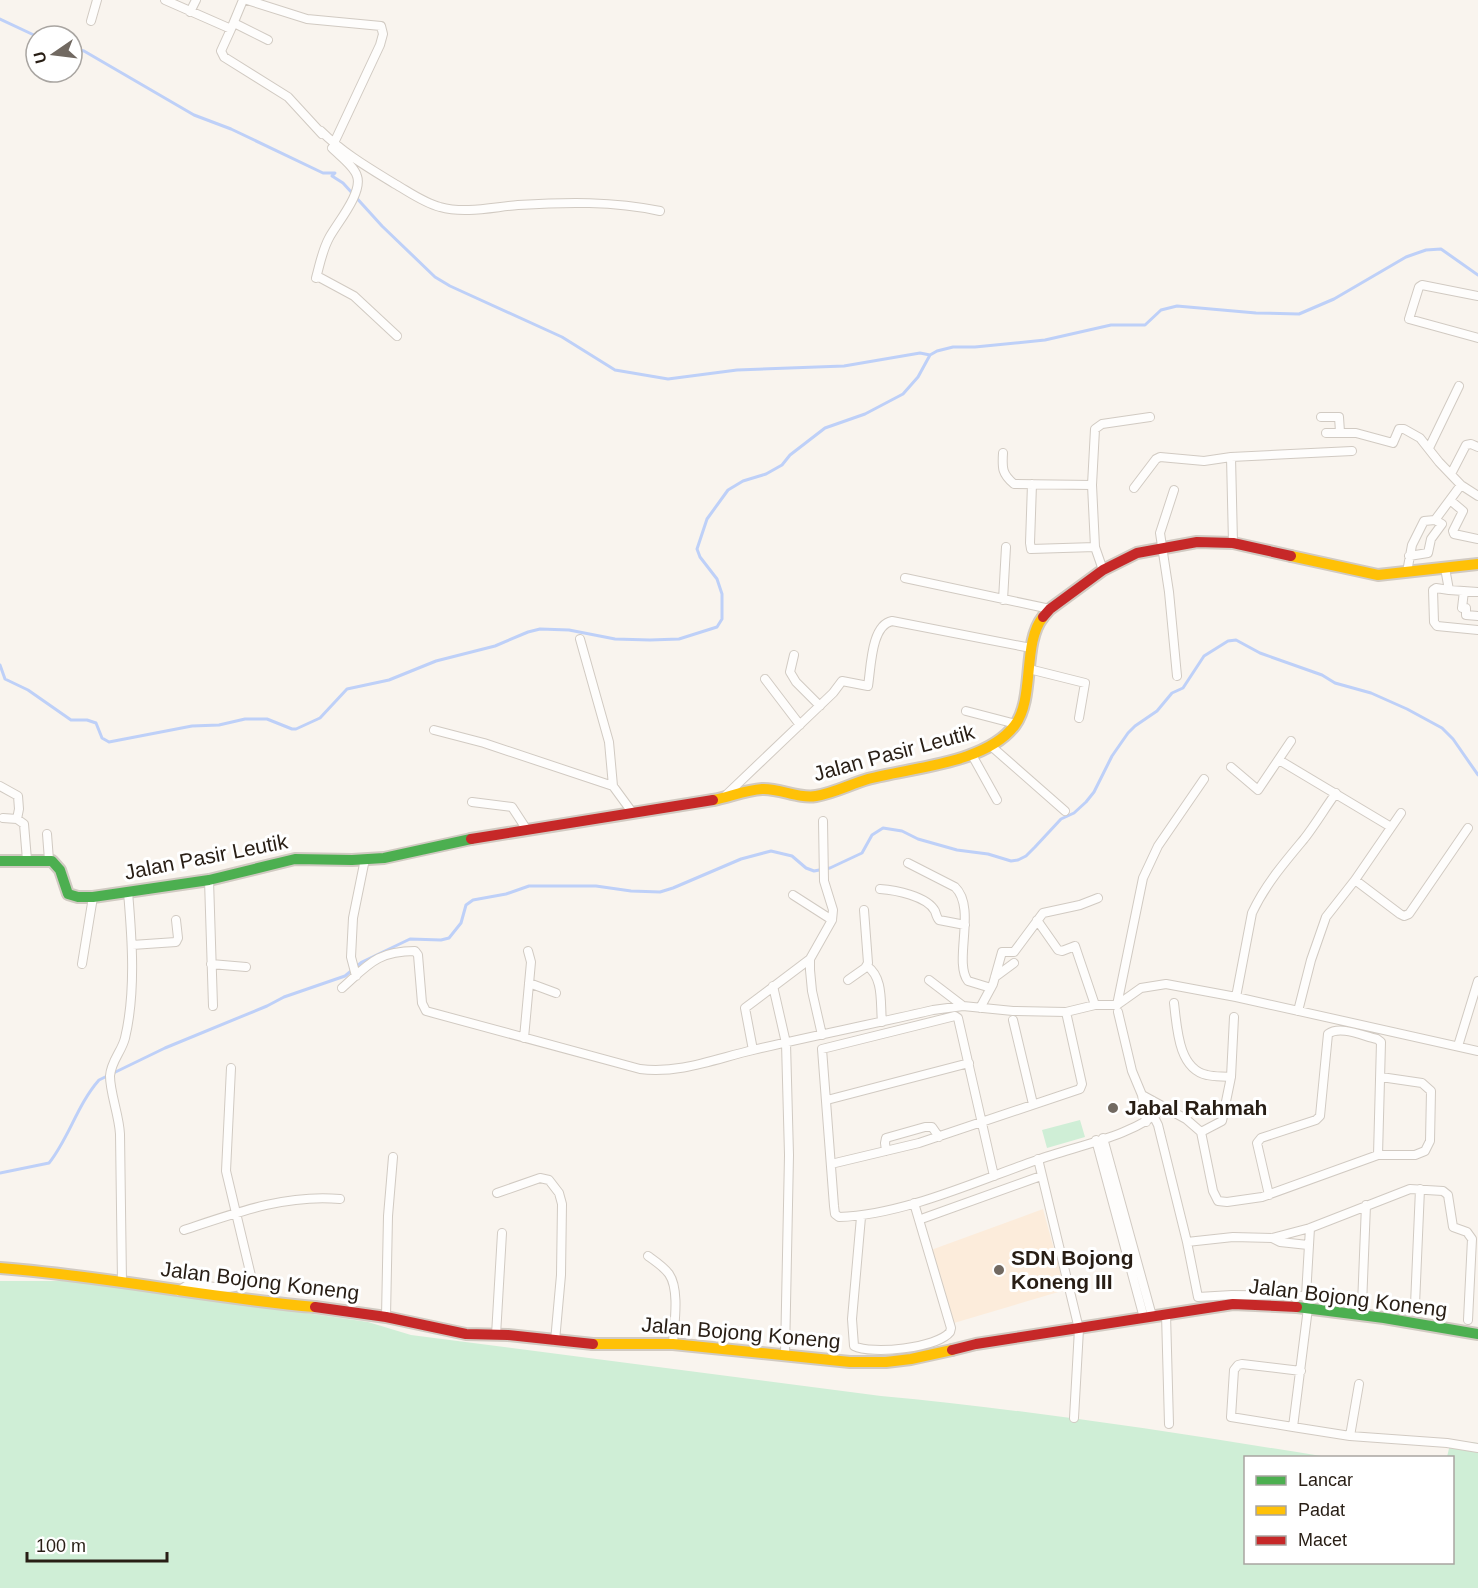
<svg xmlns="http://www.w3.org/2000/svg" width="1478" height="1588" font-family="Helvetica,sans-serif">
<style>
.built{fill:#fcecdb}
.green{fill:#cfeed6}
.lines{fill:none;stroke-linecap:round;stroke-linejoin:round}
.stream{stroke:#bed0f8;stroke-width:3}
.street-casing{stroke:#d1cac2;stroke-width:10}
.fast-casing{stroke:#d1cac2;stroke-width:14}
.slow-casing{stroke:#d1cac2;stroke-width:14}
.jam-casing{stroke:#d1cac2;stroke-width:14}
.street{stroke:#fefdfc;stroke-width:8}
.fast{stroke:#4caf50;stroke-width:10}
.slow{stroke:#ffc107;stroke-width:10}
.jam{stroke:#c62828;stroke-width:10}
.poi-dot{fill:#716961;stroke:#fff;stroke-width:2}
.labels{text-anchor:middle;stroke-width:6;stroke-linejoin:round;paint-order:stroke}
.street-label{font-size:21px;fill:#281e15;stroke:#fff}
.poi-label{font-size:21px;font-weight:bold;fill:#281e15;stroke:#fff;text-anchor:start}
</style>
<rect width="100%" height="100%" fill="#f9f4ee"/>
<path class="built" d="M 1043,1209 L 1065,1290 L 954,1323 L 931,1250 Z"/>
<path class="green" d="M 1080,1120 L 1085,1137 L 1047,1148 L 1042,1130 Z
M 0,1281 L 85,1281 L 368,1322 L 411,1335 L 881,1396 C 1031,1410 1179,1433 1327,1457 L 1246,1458 L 1246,1562 L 1452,1562 L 1452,1458 L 1447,1457 L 1451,1440 L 1478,1443 L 1478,1588 L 0,1588 Z"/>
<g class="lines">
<path class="stream" d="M 0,19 L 36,36
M 72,48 L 84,51 L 194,115 L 231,129 L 323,173 L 335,173 L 332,176 L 343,183 L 382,226 L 435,277 L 450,286 L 562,337 L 615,370 L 668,379 L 737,370 L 844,366 L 920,353 L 930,355
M 0,665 L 5,679 L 28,690 L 71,720 L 87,720 L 96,723 L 102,738 L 109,742 L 192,726 L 219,725 L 245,719 L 267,719 L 292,729 L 296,729 L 320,718 L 347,689 L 389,680 L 436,661 L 495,646 L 528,632 L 540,629 L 569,630 L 615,639 L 650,640 L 679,639 L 717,627 L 722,619 L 722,594 L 717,579 L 700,557 L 697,549 L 707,519 L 728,490 L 743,481 L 766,474 L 782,465 L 790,455 L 825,428 L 865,414 L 903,394 L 918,377 L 930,355 L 937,351 L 953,347 L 975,347 L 1045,340 L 1111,325 L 1145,325 L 1161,310 L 1177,306 L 1256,313 L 1299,314 L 1334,299 L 1406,257 L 1426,250 L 1441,249 L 1478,275
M 0,1173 L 49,1163 C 69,1138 77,1105 99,1080 L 165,1048 L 267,1006 L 284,997 L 345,976 L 362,962 L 410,939 L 441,940 L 449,938 L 461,923 L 466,905 L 473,900 L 506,894 L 529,886 L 596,886 L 631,891 L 660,892 L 673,888 L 741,859 L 771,851 L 792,856 L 806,868 L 814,871 L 830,868 L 862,853 L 872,835 L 883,828 L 902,831 L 918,839 L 957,850 L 988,854 L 1011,861 L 1018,860 L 1026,856 L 1035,847 L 1061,819 L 1074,813 L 1086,802 L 1094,792 L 1112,756 L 1128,733 L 1135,726 L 1157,711 L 1172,693 L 1183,688 L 1204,656 L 1228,641 L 1236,640 L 1260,653 L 1322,675 L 1335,683 L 1371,693 L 1407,709 L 1442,728 L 1453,739 L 1478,775"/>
<defs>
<path id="street" d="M 165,0 L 231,29 L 243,0
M 247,0 L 307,19 L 381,26 L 383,34 L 380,45 L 334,143
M 190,12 L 196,0
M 91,21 L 97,0
M 234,23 L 268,40
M 231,29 L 221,51 L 224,57 L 288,97 L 322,134
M 321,131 C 343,153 369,168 395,184 C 409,192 424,203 440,207 C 465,214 493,207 518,205 C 566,202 613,201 660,211
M 317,276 L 354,296 L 397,336
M 316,278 C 320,264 322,251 329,238 C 337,223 363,193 357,176 C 354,166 340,156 332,148
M 1478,296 L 1422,285 L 1419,287 L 1409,319 L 1478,338
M 1321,417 L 1339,417 L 1340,432
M 1326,433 L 1356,433 L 1393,443 L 1399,429 L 1404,429 L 1420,438 L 1439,462 L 1461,485 L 1478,496
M 1429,448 L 1459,386
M 1003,453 C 1002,468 1002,474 1014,484 L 1092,485
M 1451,474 L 1466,445 L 1471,444 L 1478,447
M 1032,484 L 1030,543 L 1031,549 L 1095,547
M 1134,488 L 1156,459 L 1160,457 L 1204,461 L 1231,457
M 1174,490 L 1160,533 L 1169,592 L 1177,676
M 1450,500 L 1463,511 L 1453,531 L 1454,534 L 1478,539
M 1233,543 L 1231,457 L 1352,451
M 1409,556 L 1428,553 L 1431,539 L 1442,524 L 1435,520
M 1445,568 L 1449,590 L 1436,588 L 1433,590 L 1434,622 L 1437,626 L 1478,630
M 1103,570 L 1095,547 L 1092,485 L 1095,429 L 1102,424 L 1150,417
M 1407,572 L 1412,545 L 1424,521 L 1435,520 L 1461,485
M 905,578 L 1050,609
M 1449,590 L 1478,592
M 1464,591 L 1462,608 L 1466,608 L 1466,615 L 1478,616
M 1003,600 L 1006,547
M 580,639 L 609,742 L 613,786
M 794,655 L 790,672 L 796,682 L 820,706
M 1029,669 L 1085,683 L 1079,718
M 765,679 L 800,725
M 966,711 L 1016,724
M 434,730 L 484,743 L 613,786 L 632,812
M 991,746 L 1065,811
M 972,755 L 997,800
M 1279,760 L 1391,827
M 1231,767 L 1258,790 L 1291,741
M 0,786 L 18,796 L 19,809 L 17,819
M 724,797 L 833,693 L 842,681 L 868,686 C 871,668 871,625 892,621 L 1031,648
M 472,802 L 512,807 L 527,830
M 3,818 L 17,819 L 24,824 L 27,860
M 47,834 L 49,860
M 908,863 L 955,887 C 977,908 953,962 968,981 L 991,988
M 209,880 L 213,1006
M 1355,880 L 1400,914 L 1404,916 L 1409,914 L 1468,828
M 880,889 C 895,890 927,896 935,911 C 936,914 937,918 939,920 L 965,925
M 793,895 L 832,920
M 1037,920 L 1058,950 L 1062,951 L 1075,946 L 1095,1005
M 132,945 L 176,942 L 178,938 L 176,920
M 82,964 L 93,897
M 211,964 L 246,967
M 867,966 C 884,978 880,1003 882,1022
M 356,976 L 351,957 L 353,918 L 365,859
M 995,977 L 1014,963
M 848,980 L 865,968 L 868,963 L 864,910
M 929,980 L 963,1006
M 529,983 L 556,993
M 773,986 L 786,1043 L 789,1155 L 785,1355
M 342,988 C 368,965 377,951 415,951 L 418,955 L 422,1003 L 426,1011 L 640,1069 C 679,1074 715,1059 753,1050 C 812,1036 873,1024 933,1010 L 963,1006 L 1013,1011 L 1066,1012 L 1095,1005 L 1117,1005 L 1141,988 L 1166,984 L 1236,997 L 1478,1051
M 1236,997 L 1252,913 C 1265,885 1284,863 1304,839 C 1315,825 1325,808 1336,793
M 1174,1003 C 1177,1027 1178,1069 1207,1075 C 1215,1077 1223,1076 1231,1077 L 1222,1121 L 1201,1132
M 1117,1005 L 1143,878 L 1158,846 L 1204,779
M 980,1008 L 993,984 L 1002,952 L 1014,952 L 1043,913 L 1080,905 L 1098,898
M 1298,1011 L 1311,960 L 1326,917 L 1355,880 L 1401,813
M 1118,1012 L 1132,1071 L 1142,1095 L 1146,1122
M 1013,1020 L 1033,1104
M 822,1035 L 812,991 L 810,970 L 810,959 L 832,920 L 833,910 L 824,881 L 823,821
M 524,1038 L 531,962 L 528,951
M 1458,1046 L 1478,981
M 753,1050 L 745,1008 L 810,959
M 1231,1077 L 1234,1017
M 1142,1095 L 1186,1119 L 1201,1132 L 1213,1191 L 1218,1201 L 1227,1202 L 1262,1197 L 1378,1155 L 1415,1155 L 1425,1151 L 1430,1141 L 1431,1091 L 1422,1083 L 1381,1077
M 827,1100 L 969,1063
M 1154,1117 L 1158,1125 L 1187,1242 L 1198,1297 L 1232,1295 L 1306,1296 L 1310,1228
M 1103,1138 L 1152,1316
M 1096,1140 L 1144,1318
M 886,1151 L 885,1143 L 886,1138 L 925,1127 L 932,1127 L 939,1137
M 1038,1159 L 1079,1329 L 1074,1418
M 831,1164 L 919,1143 L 1080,1089 L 1082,1084 L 1066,1012
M 994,1176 L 958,1018 L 955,1016 L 822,1049 L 834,1206 L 835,1214 L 839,1217 C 903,1215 977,1181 1037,1160 C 1075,1146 1135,1136 1163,1108
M 497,1193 L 540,1178 L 549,1180 L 559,1193 L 562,1204 L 561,1275 L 555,1341
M 1269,1195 L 1257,1143 L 1261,1138 L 1316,1120 L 1320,1116 L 1328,1034 C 1340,1025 1363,1036 1377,1039 L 1381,1042 L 1378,1155
M 861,1217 L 852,1319 L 854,1346 C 872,1355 937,1348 950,1332 L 951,1328 L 914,1203
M 924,1218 L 1041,1176
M 184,1230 C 235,1213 286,1194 340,1199
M 1272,1238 L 1280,1242 L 1308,1245
M 1187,1242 L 1233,1237 L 1272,1238 L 1310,1228 L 1410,1189 L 1443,1191 L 1448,1195 L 1453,1227 L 1467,1232 L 1472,1239 L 1468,1320
M 648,1256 C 655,1261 664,1267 669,1274 C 680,1290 674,1325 673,1344
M 122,1282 L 120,1134 C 119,1115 110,1093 110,1076 C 111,1061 122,1051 125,1038 C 136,992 132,938 128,892
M 178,1291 L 189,1284 C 212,1285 232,1294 252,1280 L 226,1171 L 231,1068
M 1362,1305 L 1366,1205
M 1415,1305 L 1420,1189
M 1308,1308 L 1293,1427 L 1350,1436 L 1447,1443 L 1478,1448
M 1166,1314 L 1169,1424
M 386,1317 L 388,1216 L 393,1157
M 496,1335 L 502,1233
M 1293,1427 L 1231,1417 L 1234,1370 L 1238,1365 L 1242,1364 L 1301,1371
M 1350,1436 L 1359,1384"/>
<path id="fast" d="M 0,861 L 52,861 L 60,870 L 68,894 L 78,897 L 93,897 L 209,880 L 295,859 L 352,860 L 384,858 L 471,839
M 1297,1307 L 1384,1318 L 1478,1334"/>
<path id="slow" d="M 1291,556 L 1378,575 L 1478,564
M 713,800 C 729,797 746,790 762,789 C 780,788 798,799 816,796 C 834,793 851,784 868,779 C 912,767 986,764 1015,725 C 1035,698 1022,643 1043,617
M 0,1268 C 106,1276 210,1298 315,1307
M 593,1344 L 673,1344 L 850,1362 L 886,1362 L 911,1359 L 952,1350"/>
<path id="jam" d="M 1043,617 L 1050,609 L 1103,570 L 1137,553 L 1197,542 L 1233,543 L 1291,556
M 471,839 L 713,800
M 315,1307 L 386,1317 L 466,1334 L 508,1335 L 593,1344
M 952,1350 L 976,1344 L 1233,1304 L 1297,1307"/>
</defs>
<use href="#street" class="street-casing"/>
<use href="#fast" class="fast-casing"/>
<use href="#slow" class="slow-casing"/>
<use href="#jam" class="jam-casing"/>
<use href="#street" class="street"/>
<use href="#fast" class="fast"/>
<use href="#slow" class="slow"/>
<use href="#jam" class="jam"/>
</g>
<g class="poi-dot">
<circle cx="1113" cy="1108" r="6"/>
<circle cx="999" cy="1270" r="6"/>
</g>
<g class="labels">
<g class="street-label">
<text transform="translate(894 753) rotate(-15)" y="7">Jalan Pasir Leutik</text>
<text transform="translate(206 857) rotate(-11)" y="7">Jalan Pasir Leutik</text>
<text transform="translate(260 1281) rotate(7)" y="7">Jalan Bojong Koneng</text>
<text transform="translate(1348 1298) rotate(7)" y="7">Jalan Bojong Koneng</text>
<text transform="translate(741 1333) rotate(5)" y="7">Jalan Bojong Koneng</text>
</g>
<g class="poi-label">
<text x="1125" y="1115">Jabal Rahmah</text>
<text x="1011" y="1265">SDN Bojong<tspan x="1011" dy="24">Koneng III</tspan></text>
</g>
</g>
<rect x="1244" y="1456" width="210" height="108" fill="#ffffff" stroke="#a9a5a1" stroke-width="1.5"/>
<rect x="1256" y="1476" width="30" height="9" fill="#4caf50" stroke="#a9a5a1" stroke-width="1.5"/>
<text x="1298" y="1486" font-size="18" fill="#281e15">Lancar</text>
<rect x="1256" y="1506" width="30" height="9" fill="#ffc107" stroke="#a9a5a1" stroke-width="1.5"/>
<text x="1298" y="1516" font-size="18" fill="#281e15">Padat</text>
<rect x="1256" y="1536" width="30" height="9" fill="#c62828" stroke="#a9a5a1" stroke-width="1.5"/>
<text x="1298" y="1546" font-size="18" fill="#281e15">Macet</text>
<g transform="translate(54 54) rotate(256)"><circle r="28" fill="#ffffff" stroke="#a9a5a1" stroke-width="1.5"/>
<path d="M0-4.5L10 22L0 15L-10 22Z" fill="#716961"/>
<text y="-9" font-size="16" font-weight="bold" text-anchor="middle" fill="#281e15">U</text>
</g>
<path d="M27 1552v9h140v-9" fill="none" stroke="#281e15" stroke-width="3"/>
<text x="36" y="1552" font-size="18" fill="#281e15" stroke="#ffffff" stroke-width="4.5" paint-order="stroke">100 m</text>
</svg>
